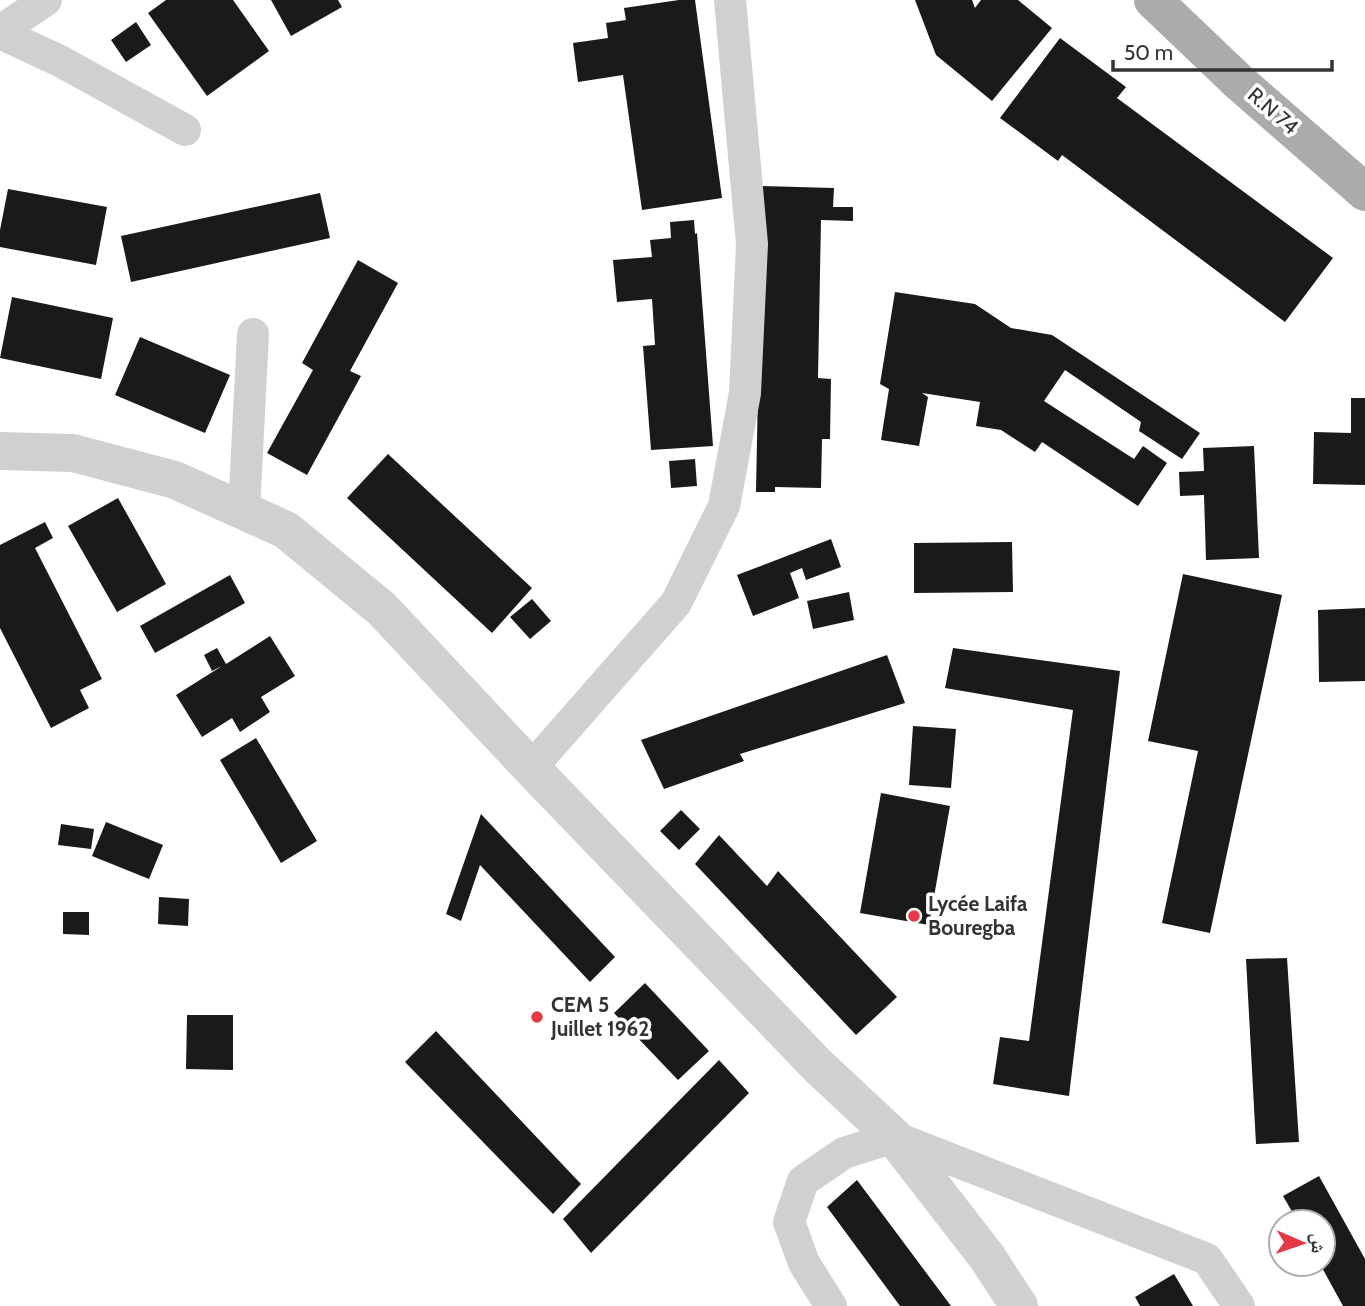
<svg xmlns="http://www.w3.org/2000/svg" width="1365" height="1306" font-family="Cabin,'Noto Naskh Arabic',sans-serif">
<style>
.building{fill:#1a1a1a}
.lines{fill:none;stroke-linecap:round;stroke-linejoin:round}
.minor{stroke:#d0d0d0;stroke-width:32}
.tertiary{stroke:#d0d0d0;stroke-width:38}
.primary{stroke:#ababab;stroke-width:38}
.poi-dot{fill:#e63946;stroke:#fff;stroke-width:2.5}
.labels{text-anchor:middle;stroke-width:7;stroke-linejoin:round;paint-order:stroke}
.street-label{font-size:21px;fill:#333;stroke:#fff}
.poi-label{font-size:21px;font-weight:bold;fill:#333;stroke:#fff;text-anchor:start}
</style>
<rect width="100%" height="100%" fill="#fff"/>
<path class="building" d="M 166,0 L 233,0 L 269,51 L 207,96 L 148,13 Z
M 271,0 L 338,0 L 342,7 L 291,36 Z
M 679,0 L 695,0 L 722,198 L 642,210 L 623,75 L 578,82 L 573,43 L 608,38 L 606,23 L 626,20 L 624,8 Z
M 915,0 L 972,0 L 975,8 L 981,0 L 1018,0 L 1052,28 L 992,101 L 936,55 Z
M 136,22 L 151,45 L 126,62 L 111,40 Z
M 1060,38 L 1126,87 L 1117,98 L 1333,258 L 1285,322 L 1062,155 L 1058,161 L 1000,118 Z
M 762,186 L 834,188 L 833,207 L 853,207 L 853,221 L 821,220 L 818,378 L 831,379 L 830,439 L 822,439 L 821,488 L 775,487 L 775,492 L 756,492 Z
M 8,189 L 107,207 L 96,265 L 0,247 L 0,230 Z
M 320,193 L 330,238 L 131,282 L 121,236 Z
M 694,220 L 695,234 L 697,233 L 713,446 L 651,450 L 643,346 L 655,345 L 652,299 L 617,302 L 613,260 L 652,257 L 650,240 L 671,238 L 670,222 Z
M 358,260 L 398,283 L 350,371 L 361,376 L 307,475 L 267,453 L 313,370 L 302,363 Z
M 895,292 L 975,304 L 1011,328 L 1052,335 L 1200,433 L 1182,459 L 1139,431 L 1141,422 L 1065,370 L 1044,401 L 1134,459 L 1143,446 L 1167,463 L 1138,506 L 1042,442 L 1035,452 L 1001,430 L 976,426 L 980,402 L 922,393 L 928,397 L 919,446 L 881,440 L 889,389 L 880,384 Z
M 12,297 L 113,318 L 101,379 L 0,358 Z
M 140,337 L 230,375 L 205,433 L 115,395 Z
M 1351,398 L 1365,398 L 1365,485 L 1313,484 L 1314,432 L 1351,433 Z
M 1254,446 L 1259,558 L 1206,560 L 1204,495 L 1180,496 L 1179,472 L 1204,471 L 1203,448 Z
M 388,454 L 532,588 L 492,633 L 347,498 Z
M 695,459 L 697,486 L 671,488 L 669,461 Z
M 118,498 L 166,584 L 117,612 L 68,526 Z
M 45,522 L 53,538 L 35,548 L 102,679 L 80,690 L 89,708 L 51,728 L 0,628 L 0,545 Z
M 831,539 L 841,567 L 806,580 L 802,568 L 790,573 L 799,598 L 753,616 L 737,575 Z
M 1012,542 L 1013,592 L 914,593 L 914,543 Z
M 1183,574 L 1282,595 L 1210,933 L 1162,923 L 1198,751 L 1148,741 Z
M 230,575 L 245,603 L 155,653 L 140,626 Z
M 849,592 L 854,620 L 813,629 L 807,601 Z
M 532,599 L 551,621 L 530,639 L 510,617 Z
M 1365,608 L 1365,681 L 1319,682 L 1318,610 Z
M 270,636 L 295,676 L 261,697 L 270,712 L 240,732 L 232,718 L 202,737 L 176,695 L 222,666 L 212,671 L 204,655 L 217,648 L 226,664 Z
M 953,648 L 1120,671 L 1069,1096 L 993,1084 L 1000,1037 L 1029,1041 L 1073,710 L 945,688 Z
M 887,655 L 905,703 L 740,754 L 744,761 L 664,789 L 641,740 Z
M 913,726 L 956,729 L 951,788 L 909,785 Z
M 256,738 L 317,841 L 281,863 L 220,760 Z
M 881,793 L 950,806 L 929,925 L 860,913 Z
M 681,810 L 700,829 L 679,850 L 660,831 Z
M 481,814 L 615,957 L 590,982 L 480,865 L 461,921 L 446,914 Z
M 106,822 L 163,845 L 149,879 L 92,856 Z
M 61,824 L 94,829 L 91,849 L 58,845 Z
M 719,835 L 767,886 L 778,871 L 897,997 L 856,1035 L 695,864 Z
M 159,897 L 189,899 L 188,926 L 158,924 Z
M 63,912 L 89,912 L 89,935 L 63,934 Z
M 1287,958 L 1299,1142 L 1256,1144 L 1246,959 Z
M 645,983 L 709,1051 L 678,1080 L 614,1013 Z
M 187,1015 L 233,1015 L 233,1070 L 186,1069 Z
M 436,1031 L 581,1184 L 553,1214 L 405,1062 Z
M 719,1060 L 749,1093 L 591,1253 L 563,1219 Z
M 1319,1176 L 1365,1259 L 1365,1306 L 1343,1306 L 1320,1264 L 1323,1264 L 1323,1222 L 1298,1222 L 1283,1196 Z
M 857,1180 L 951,1306 L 900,1306 L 827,1207 Z
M 1174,1274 L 1193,1306 L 1140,1306 L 1135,1297 Z"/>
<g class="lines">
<path class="minor" d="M 0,31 L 46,0
M 0,33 L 60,61 L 185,130
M 244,511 L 253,334
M 531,768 L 676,603 L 724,506 L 745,393 L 752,244 L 730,0
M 831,1306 L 804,1263 L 789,1222 L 803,1181 L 844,1153 L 894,1137 L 1207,1259 L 1239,1306"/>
<path class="tertiary" d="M 0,451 L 73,453 L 175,480 L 286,530 L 382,609 L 531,768 L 818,1066 L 894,1137 L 987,1257 L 1019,1306"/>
<path class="primary" d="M 1153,0 L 1240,83 L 1365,192"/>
</g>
<g class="poi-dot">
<circle cx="914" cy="916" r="7"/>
<circle cx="537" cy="1017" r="7"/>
</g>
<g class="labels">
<g class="street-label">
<text transform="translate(1273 111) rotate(41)" y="7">R.N 74</text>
</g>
<g class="poi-label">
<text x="928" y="911">Lycée Laifa<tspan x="928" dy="24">Bouregba</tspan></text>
<text x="551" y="1012">CEM 5<tspan x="551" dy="24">Juillet 1962</tspan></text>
</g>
</g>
<g transform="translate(1302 1243) rotate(92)"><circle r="33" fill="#ffffff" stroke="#adadad" stroke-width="2"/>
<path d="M0-5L12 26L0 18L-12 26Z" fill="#e63946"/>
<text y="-10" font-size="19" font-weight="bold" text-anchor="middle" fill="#333333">ش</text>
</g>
<path d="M1113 60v10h219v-10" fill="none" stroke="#333333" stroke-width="3.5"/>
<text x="1124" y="60" font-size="21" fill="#333333" stroke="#ffffff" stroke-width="5" paint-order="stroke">50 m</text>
</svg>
